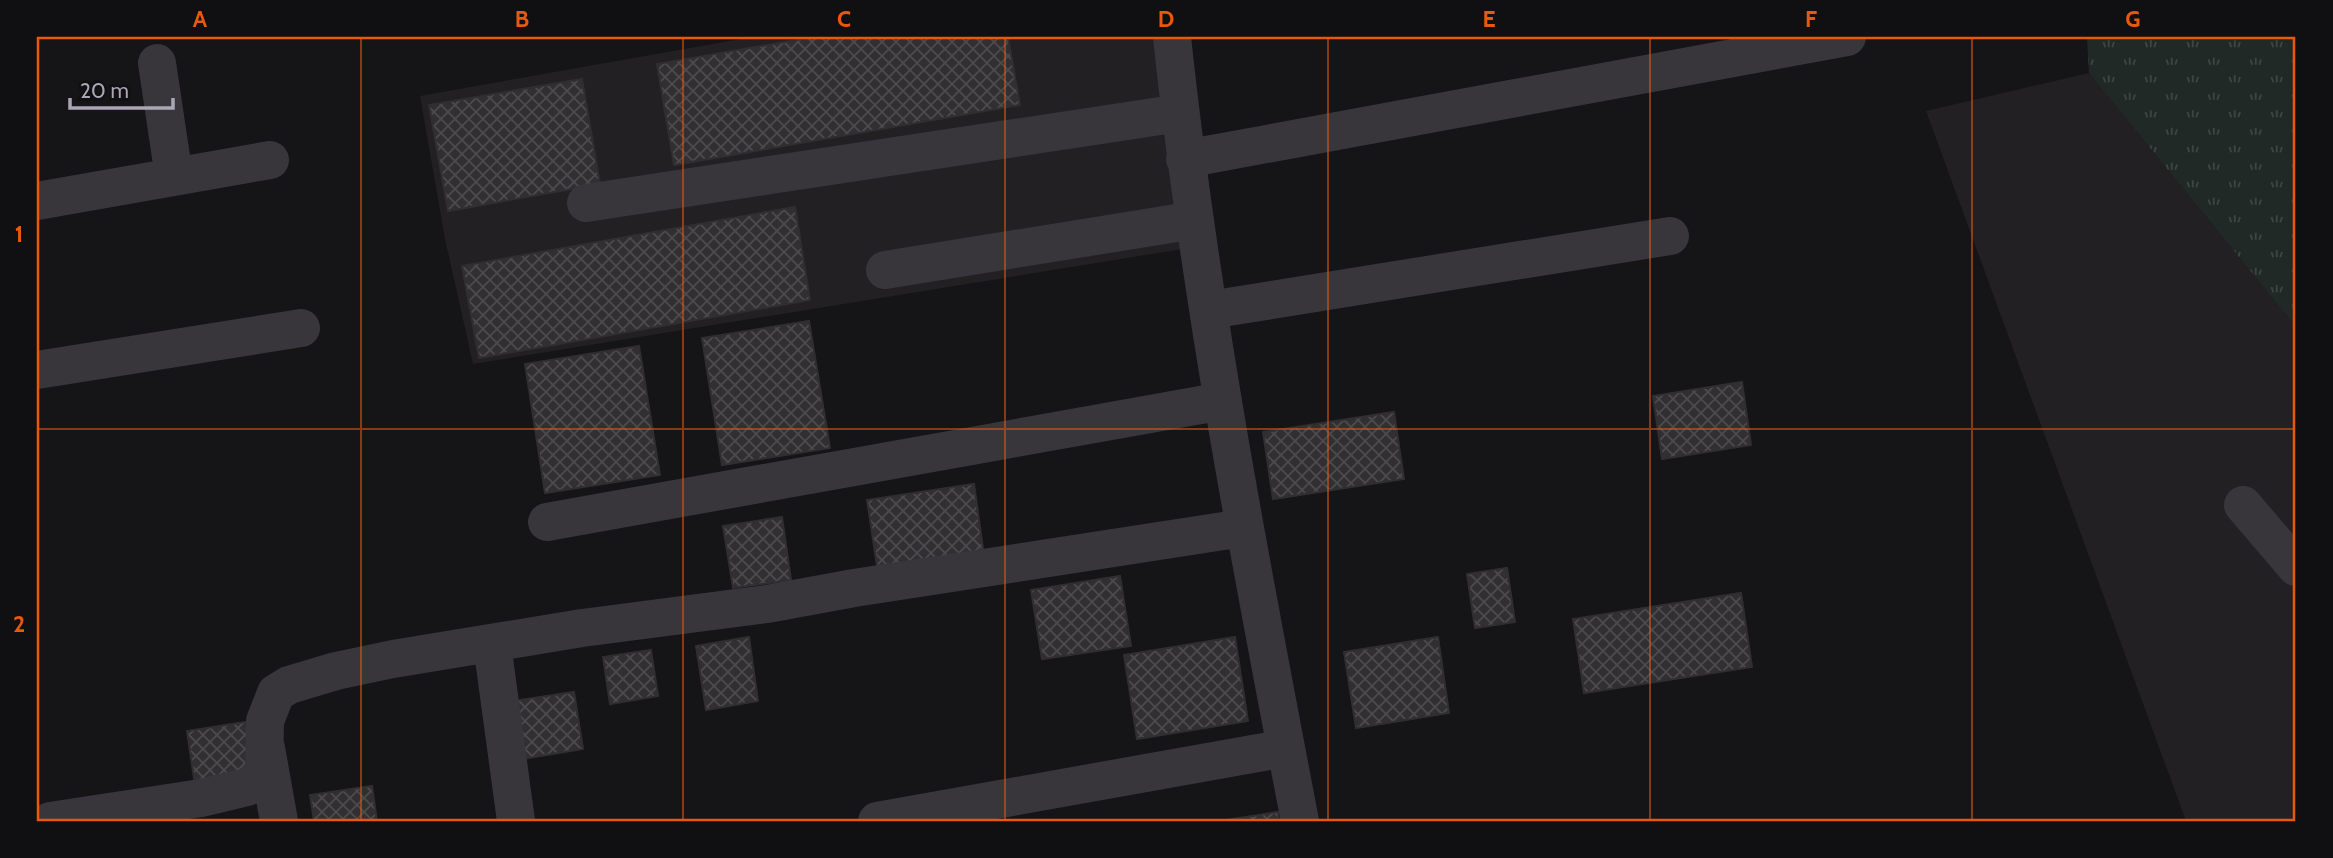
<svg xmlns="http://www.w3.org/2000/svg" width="2333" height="858" font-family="Cabin,sans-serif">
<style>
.built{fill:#222023}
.grass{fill:url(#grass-tufts)}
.building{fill:url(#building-cross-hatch);stroke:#312e32;stroke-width:2}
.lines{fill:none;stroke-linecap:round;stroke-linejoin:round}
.minor{stroke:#38363b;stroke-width:38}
.grid{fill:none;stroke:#e8590c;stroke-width:2;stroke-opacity:0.55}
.neatline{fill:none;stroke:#e8590c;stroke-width:2.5}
.grid-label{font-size:23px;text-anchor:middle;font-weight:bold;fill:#e8590c}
</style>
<defs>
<pattern id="grass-tufts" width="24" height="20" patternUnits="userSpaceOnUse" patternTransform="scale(1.75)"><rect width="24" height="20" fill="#212926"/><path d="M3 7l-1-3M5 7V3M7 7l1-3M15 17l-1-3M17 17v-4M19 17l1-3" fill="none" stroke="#3f4543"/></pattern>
<pattern id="building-cross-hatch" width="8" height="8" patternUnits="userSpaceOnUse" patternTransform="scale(1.75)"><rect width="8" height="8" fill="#312f32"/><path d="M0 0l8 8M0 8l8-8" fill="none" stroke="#4c4a4d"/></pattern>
</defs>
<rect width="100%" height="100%" fill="#151416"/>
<path class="built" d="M 752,37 L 1156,37 L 1183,249 L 473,364 L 445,239 L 420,96 Z
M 2089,73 L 2296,327 L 2296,821 L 2186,821 L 1926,111 Z"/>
<path class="grass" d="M 2087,37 L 2296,37 L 2296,327 L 2089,73 Z"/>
<path class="building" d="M 814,37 L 1008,37 L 1020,105 L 674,165 L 657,64 Z
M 582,79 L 600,184 L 448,211 L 429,105 Z
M 795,207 L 810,300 L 479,358 L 462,266 Z
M 809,321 L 830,448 L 722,465 L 702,338 Z
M 639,346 L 660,475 L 545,493 L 525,364 Z
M 1742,382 L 1751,445 L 1662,459 L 1653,396 Z
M 1394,412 L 1404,479 L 1273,499 L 1263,432 Z
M 974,484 L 985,563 L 879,579 L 867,500 Z
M 782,517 L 791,580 L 733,588 L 723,526 Z
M 1507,568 L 1515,622 L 1475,628 L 1467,574 Z
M 1120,576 L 1131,646 L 1042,659 L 1031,590 Z
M 1741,593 L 1752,667 L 1584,693 L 1573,619 Z
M 749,637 L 758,701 L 706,710 L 696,646 Z
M 1235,637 L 1248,721 L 1137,739 L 1124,655 Z
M 1438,637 L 1449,713 L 1356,728 L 1344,652 Z
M 651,650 L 658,696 L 610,704 L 603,657 Z
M 574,692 L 583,749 L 522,759 L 513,701 Z
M 252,721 L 260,775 L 195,785 L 187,731 Z
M 372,786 L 377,821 L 314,821 L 310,795 Z
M 1278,812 L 1279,821 L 1219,821 Z"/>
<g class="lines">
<path class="minor" d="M 1172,37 C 1200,300 1250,561 1300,821
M 157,63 L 174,177
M 1185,159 L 1847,37
M 37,201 L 270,160
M 586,203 L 1180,113
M 885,270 L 1195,220
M 1209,310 L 1670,236
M 37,370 L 301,328
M 2243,505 L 2296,567
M 547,522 L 1223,401
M 492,644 L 516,821
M 266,748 L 279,821
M 50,821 L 201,798 L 247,787 L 256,781 L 264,771 L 265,721 L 276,693 L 289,685 L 336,671 L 393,659 L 582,628 L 767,604 L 854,588 L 1243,528
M 877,821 L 1286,748"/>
</g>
<path class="grid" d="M 361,37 L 361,821M 683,37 L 683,821M 1005,37 L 1005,821M 1328,37 L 1328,821M 1650,37 L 1650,821M 1972,37 L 1972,821M 37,429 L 2296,429"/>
<rect width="2333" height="858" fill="none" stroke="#100f11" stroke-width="77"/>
<path d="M70 98v10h103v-10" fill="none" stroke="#aaa6b6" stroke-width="3.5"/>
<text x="80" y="98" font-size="21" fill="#aaa6b6" stroke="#100f11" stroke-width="5" paint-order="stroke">20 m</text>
<rect x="38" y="38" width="2256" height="782" class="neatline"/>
<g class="grid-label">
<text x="200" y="27">A</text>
<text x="522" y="27">B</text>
<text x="844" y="27">C</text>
<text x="1166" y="27">D</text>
<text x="1489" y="27">E</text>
<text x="1811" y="27">F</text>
<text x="2133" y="27">G</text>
<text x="19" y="242">1</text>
<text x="19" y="632">2</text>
</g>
</svg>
